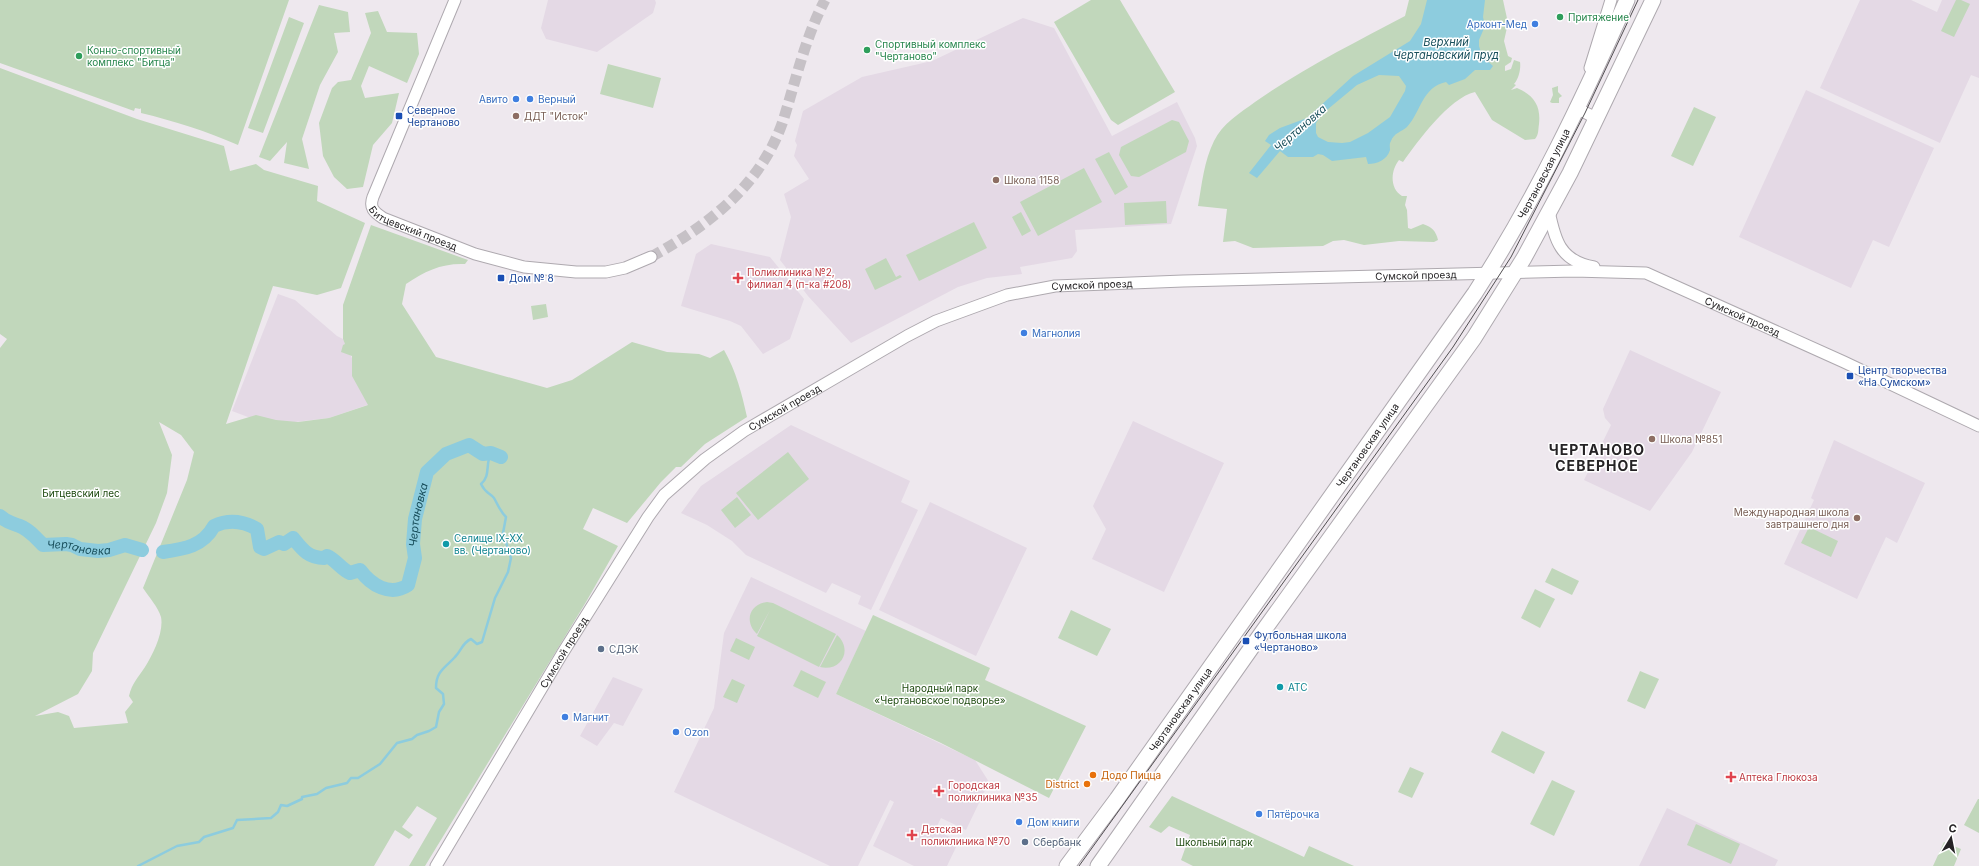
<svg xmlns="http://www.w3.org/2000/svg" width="1979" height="866" font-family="Inter,sans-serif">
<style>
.built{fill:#e4d9e5}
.green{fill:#c1d7bb;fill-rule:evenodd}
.water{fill:#8dccde;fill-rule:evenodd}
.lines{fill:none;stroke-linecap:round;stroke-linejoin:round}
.stream{stroke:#8dccde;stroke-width:2.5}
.river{stroke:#8dccde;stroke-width:14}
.minor-tunnel{stroke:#c6c1c6;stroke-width:11;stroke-dasharray:11 5.5;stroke-linecap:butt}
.minor-casing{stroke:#aea9af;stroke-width:13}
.major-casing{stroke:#aea9af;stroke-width:17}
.minor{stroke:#fff;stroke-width:11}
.major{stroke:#fff;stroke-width:15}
.tram{stroke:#524f52;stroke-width:1}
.leisure-dot{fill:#2e9e5b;stroke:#fff;stroke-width:1.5}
.shop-dot{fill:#3f7fe0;stroke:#fff;stroke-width:1.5}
.transit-dot{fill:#1a4fb4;stroke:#fff;stroke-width:1.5}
.education-dot{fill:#8d6e63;stroke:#fff;stroke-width:1.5}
.health-dot{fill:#e0444e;stroke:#fff;stroke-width:1.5}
.culture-dot{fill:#0f9aa8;stroke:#fff;stroke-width:1.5}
.service-dot{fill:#5c6f8a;stroke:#fff;stroke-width:1.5}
.food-dot{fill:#e8710a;stroke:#fff;stroke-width:1.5}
.labels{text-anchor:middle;stroke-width:3;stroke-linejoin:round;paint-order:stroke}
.leisure-label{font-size:10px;fill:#27864d;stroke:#fff;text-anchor:start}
.shop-label{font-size:10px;fill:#366cbe;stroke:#fff;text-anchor:start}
.transit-label{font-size:10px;fill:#164399;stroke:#fff;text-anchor:start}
.education-label{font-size:10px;fill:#785e54;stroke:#fff;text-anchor:start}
.street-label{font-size:10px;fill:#252325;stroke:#fff}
.health-label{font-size:10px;fill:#be3a42;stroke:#fff;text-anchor:start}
.park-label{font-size:10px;fill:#1d490e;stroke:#fff}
.culture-label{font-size:10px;fill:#0d838f;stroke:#fff;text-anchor:start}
.service-label{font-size:10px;fill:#4e5e75;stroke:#fff;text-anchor:start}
.food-label{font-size:10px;fill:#c56008;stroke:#fff;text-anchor:start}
.water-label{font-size:11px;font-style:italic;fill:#194f5c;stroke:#fff}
.district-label{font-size:14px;font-weight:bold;letter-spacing:1px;fill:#252325;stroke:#fff}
</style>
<rect width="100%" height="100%" fill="#eee8ee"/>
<path class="built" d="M 548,0 L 655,0 L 656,3 L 653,13 L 597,52 L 546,39 L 541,28 Z
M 1860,0 L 1911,0 L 1937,12 L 1942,0 L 1979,0 L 1979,78 L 1971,75 L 1940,143 L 1820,88 Z
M 1023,18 L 1054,28 L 1112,136 L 1177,102 L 1195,138 L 1197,146 L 1171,224 L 1075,230 L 1077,251 L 1072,258 L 1020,267 L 1022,274 L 987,278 L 958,287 L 851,343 L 808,296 L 780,260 L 791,217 L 784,194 L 809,179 L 794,156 L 797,145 L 795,141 L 803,111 L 862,77 L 932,61 Z
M 1806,90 L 1934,148 L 1889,247 L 1873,240 L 1851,288 L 1739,237 Z
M 711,244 L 770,257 L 804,299 L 790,339 L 763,354 L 741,326 L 730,321 L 681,306 L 696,254 Z
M 278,294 L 295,300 L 337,336 L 343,339 L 373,403 L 329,418 L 269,425 L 232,411 Z
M 1630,350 L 1721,392 L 1692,452 L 1650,511 L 1584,480 L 1611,425 L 1605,418 L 1603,409 Z
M 1133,421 L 1224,463 L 1164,592 L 1092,559 L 1106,529 L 1093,506 Z
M 791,425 L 910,481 L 901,502 L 918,510 L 871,610 L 858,604 L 861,596 L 832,583 L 826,593 L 746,555 L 732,541 L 707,525 L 681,513 L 701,486 Z
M 1834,440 L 1925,483 L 1897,543 L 1886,537 L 1857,599 L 1784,564 L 1814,500 L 1811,498 Z
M 930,502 L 1027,548 L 976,656 L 879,610 Z
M 751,577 L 866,631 L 836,694 L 975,760 L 989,782 L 966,830 L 941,818 L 935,830 L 959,841 L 947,866 L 914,866 L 873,846 L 894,802 L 890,800 L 858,866 L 830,866 L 674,792 L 714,708 L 724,633 Z
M 613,677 L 643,689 L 623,726 L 614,723 L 597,746 L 580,736 Z
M 1667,808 L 1778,860 L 1775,866 L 1639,866 Z"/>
<path class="green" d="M 0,0 L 289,0 L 238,145 C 206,131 174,121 141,113 L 141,108 L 140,109 L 135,108 L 134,111 L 0,63 Z
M 1091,0 L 1120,0 L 1175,92 L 1118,125 L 1111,120 L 1054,22 Z
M 1409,0 L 1503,0 L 1508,23 L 1504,41 L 1508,56 L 1512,58 L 1511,62 L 1505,66 L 1505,71 L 1511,69 L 1514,60 L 1520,62 C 1521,68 1519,79 1514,84 L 1516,85 L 1511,90 L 1517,88 C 1534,95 1541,106 1539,124 C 1538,130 1539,134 1535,139 L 1525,140 L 1492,120 L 1475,92 C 1449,98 1418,141 1403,162 L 1399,160 C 1391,170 1389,188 1402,196 L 1407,196 L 1405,205 L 1407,210 L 1408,228 L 1411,229 L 1423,224 C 1432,227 1436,231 1438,240 L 1434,242 L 1399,241 L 1364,245 L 1344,240 L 1333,241 L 1323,246 L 1253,248 L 1235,241 L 1223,242 L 1227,209 L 1198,206 C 1202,184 1204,161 1214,141 C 1222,124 1240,113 1255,102 C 1302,69 1354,43 1405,16 Z
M 1956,0 L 1961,0 L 1970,4 L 1954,37 L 1941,31 Z
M 319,5 L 348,12 L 350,32 L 334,33 L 338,52 L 320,85 L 302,139 L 309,169 L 284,163 L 287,142 L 270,161 L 259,157 Z
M 378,11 L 387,32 L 417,33 L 419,54 L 407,83 L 369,66 L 361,86 L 365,98 L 399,93 L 392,123 L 373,145 L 363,187 L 347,189 L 334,177 L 323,156 L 319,123 L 332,88 L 338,82 L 351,80 L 371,33 L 365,13 Z
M 289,17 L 304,23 L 263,133 L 248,128 Z
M 608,64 L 661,78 L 653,108 L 600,94 Z
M 0,68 L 137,119 L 224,146 L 230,171 L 256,164 L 264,170 L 318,186 L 317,201 L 365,223 L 341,288 L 317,295 L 273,286 L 226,424 L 256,415 L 276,420 L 298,422 L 329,418 L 368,405 L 352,376 L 352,356 L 341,352 L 343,345 L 345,344 L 343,339 L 343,305 L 371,225 L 468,260 L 465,264 C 442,263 425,271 406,284 L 402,304 L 436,357 L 547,388 L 572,380 L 632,342 L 667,352 L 699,354 L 710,358 L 724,350 C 736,371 742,394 747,417 L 705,444 L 681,467 L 676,467 L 661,482 L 627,523 L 593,508 L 583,529 L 618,546 L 586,602 L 425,866 L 409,866 L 437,818 L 417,806 L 402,827 L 413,835 L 409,839 L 395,830 L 374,866 L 0,866 L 0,348 L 7,339 L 0,334 ZM 159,422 L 181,435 L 194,452 L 187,480 L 143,588 C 149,597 158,607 161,617 C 164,632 153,654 145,667 C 138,678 132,683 129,696 L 133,702 L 125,712 L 128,723 L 74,728 L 69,716 L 58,712 L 35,716 L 78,694 L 92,671 L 93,653 L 156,523 L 167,493 L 172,455 Z
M 1558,86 L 1558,92 L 1562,96 L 1559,98 L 1559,103 L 1552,103 L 1550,102 L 1553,95 L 1552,88 Z
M 1694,107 L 1716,117 L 1693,166 L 1671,156 Z
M 1172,120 L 1179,122 L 1189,141 L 1186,152 L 1139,177 L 1131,176 L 1119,155 L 1121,147 Z
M 1109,152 L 1128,187 L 1115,195 L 1095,159 Z
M 1084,168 L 1102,202 L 1038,236 L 1020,202 Z
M 1166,201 L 1167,223 L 1125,225 L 1124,203 Z
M 1021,212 L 1031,231 L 1022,236 L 1012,217 Z
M 974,222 L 987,248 L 919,281 L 906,255 Z
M 886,258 L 896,277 L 900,275 L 902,277 L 875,290 L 865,269 Z
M 546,304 L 548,317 L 533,320 L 531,306 Z
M 788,452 L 809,479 L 758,520 L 736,493 Z
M 737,497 L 751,515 L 735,528 L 721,510 Z
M 1809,527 L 1838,541 L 1831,557 L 1801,543 Z
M 1552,568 L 1579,581 L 1572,595 L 1545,582 Z
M 1535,589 L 1555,599 L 1540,628 L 1521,618 Z
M 767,602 L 773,603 L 772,605 L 773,603 L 836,634 L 819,667 L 757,636 L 770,610 L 757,634 C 744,622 749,604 767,602 Z
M 1071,610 L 1111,629 L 1097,656 L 1058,638 Z
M 873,615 L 990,668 L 985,680 L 1086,726 L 1049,798 L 941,743 L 836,694 Z
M 837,635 C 853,649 842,672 820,667 Z
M 736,638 L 755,647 L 749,660 L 730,651 Z
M 801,670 L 826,682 L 818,698 L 793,686 Z
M 1640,671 L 1659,679 L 1645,709 L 1627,701 Z
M 732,679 L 745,685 L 737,703 L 723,697 Z
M 1502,731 L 1545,752 L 1534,774 L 1491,752 Z
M 1410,767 L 1424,773 L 1412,798 L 1398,792 Z
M 1552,780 L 1575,791 L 1554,836 L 1530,824 Z
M 1172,796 L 1304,857 L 1309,846 L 1354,866 L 1193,866 L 1181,860 L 1190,835 L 1169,826 L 1161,833 L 1149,827 Z
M 1978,799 L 1979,799 L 1979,833 L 1964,825 Z
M 1696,824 L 1740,844 L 1731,864 L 1687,845 Z
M 1944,842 L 1961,849 L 1954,866 L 1933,866 Z"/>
<path class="water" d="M 1427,0 L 1485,0 L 1483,17 L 1485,26 L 1479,40 L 1479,46 L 1482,56 L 1493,66 L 1490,70 L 1475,70 L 1465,79 L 1449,85 L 1446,82 C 1422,87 1421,112 1407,127 C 1401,132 1394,133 1391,141 C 1389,144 1390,147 1390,150 C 1387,160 1377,164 1368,164 L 1366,157 L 1332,161 L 1323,155 L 1318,154 L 1313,157 L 1288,157 L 1280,151 L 1257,178 L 1249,173 L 1271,145 L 1265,141 L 1269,135 L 1280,128 L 1307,118 L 1353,76 L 1410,41 L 1421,24 ZM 1379,75 L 1399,76 L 1406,86 L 1405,91 L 1390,117 L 1368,133 L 1350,142 L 1342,143 L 1328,142 L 1318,137 L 1316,133 L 1316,123 L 1322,114 L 1357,85 Z
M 209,537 C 199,547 181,557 167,555 L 163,552 L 167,547 L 189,545 Z"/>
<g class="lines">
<path class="stream" d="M 138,866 L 177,846 L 199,842 L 204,837 L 233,828 L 237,820 L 271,818 L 278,812 L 281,805 L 287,806 L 302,799 L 302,797 L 317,794 L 326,788 L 347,783 L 351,778 L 358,778 L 380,764 L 397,743 L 412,739 L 417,735 L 429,731 L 436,727 L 439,712 L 444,704 L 443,694 L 436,688 C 436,671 445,668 455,657 C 462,650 462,643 471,639 L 477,644 L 482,642 L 495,598 L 508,572 L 511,558 L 503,533 L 506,517 C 500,511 498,505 494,498 C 489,492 486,494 481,484 C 491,476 485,464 491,453"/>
<g class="river">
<path id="s1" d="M 0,516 C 6,522 10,522 17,525 C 28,528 36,538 43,545 L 66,544 L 72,545 L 80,549 L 98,551 L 109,550 L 125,545 L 142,550"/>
<path id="s2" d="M 163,552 C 185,549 203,546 214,526 C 229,519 243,521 257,529 L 260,547 L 264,549 L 279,542 L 284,544 L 293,538 C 302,549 308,558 324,558 L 327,556 C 336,560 341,569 350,573 L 360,570 C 371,585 390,597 408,585 L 415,558 L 413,544 L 415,519 L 427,472 L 446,454 L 469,445 L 483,454 L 491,453 L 501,457"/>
</g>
<path class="minor-tunnel" d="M 651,257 C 709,225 761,185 783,121 C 796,80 805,38 825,0"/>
<defs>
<g id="minor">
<path id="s3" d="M 455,0 L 373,197 C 369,208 374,212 383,218 L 475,254 L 524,267 L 576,272 L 606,272 L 625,268 L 651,257"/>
<path d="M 1590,68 L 1611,0"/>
<path d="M 1578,109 L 1596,118"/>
<path d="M 1549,211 C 1555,240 1560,261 1594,267"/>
<path id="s4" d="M 436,866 L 562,654 L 648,517 L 664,495 L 705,459 L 744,431 L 907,336 L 936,321 L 1007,295 L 1055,286 L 1183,281 L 1574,271 L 1646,273 L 1844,362 L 1979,426"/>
</g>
<g id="major">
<path id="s5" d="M 1067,866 L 1117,799 L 1475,293 C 1535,200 1582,101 1627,0"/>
<path d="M 1098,866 L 1259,637 L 1474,338 L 1524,258 L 1570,173 L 1653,0"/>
</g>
</defs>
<use href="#minor" class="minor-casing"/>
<use href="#major" class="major-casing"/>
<use href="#minor" class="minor"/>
<use href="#major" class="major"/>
<path class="tram" d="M 1079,866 L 1453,347 L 1511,257 L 1585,113 L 1638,0"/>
</g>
<g class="leisure-dot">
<circle cx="1560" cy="17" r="4"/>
<circle cx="867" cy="50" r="4"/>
<circle cx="79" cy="56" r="4"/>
</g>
<g class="shop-dot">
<circle cx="1535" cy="24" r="4"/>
<circle cx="516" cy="99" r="4"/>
<circle cx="530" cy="99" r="4"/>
<circle cx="1024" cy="333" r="4"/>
<circle cx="565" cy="717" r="4"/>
<circle cx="676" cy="732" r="4"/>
<circle cx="1259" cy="814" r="4"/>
<circle cx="1019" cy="822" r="4"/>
</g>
<g class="transit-dot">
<rect x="395" y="112" width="8" height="8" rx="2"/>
<rect x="497" y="274" width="8" height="8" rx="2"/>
<rect x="1846" y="372" width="8" height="8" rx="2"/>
<rect x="1242" y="637" width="8" height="8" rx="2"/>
</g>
<g class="education-dot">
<circle cx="516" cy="116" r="4"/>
<circle cx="996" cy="180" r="4"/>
<circle cx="1652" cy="439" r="4"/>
<circle cx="1857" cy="518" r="4"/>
</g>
<g class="health-dot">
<path d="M736 272h4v4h4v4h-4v4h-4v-4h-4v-4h4z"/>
<path d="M1729 771h4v4h4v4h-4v4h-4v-4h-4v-4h4z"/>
<path d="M937 785h4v4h4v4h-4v4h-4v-4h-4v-4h4z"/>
<path d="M910 829h4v4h4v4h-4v4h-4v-4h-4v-4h4z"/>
</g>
<g class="culture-dot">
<circle cx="446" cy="544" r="4"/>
<circle cx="1280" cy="687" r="4"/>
</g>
<g class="service-dot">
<circle cx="601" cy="649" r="4"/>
<circle cx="1025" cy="842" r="4"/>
</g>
<g class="food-dot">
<circle cx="1093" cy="775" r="4"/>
<circle cx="1087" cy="784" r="4"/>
</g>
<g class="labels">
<g class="leisure-label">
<text x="1568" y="21">Притяжение</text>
<text x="875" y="48">Спортивный комплекс<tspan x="875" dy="12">"Чертаново"</tspan></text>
<text x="87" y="54">Конно-спортивный<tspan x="87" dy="12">комплекс "Битца"</tspan></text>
</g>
<g class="shop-label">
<text x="1527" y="28" text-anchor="end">Арконт-Мед</text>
<text x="508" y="103" text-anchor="end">Авито</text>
<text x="538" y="103">Верный</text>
<text x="1032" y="337">Магнолия</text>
<text x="573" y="721">Магнит</text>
<text x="684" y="736">Ozon</text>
<text x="1267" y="818">Пятёрочка</text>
<text x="1027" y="826">Дом книги</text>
</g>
<g class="transit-label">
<text x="407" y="114">Северное<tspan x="407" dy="12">Чертаново</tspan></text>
<text x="509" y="282">Дом № 8</text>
<text x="1858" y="374">Центр творчества<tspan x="1858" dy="12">«На Сумском»</tspan></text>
<text x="1254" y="639">Футбольная школа<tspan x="1254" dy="12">«Чертаново»</tspan></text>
</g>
<g class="education-label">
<text x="524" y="120">ДДТ "Исток"</text>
<text x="1004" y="184">Школа 1158</text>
<text x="1660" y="443">Школа №851</text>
<text x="1849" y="516" text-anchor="end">Международная школа<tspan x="1849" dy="12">завтрашнего дня</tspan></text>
</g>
<g class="street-label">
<text dy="4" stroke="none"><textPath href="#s5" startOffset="841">Чертановская улица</textPath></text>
<text dy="4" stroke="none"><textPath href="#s3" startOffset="271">Битцевский проезд</textPath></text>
<text dy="4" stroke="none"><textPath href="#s4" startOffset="1245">Сумской проезд</textPath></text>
<text dy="4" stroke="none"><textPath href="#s4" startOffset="921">Сумской проезд</textPath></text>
<text dy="4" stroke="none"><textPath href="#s4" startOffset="1581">Сумской проезд</textPath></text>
<text dy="4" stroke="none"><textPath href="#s4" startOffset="585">Сумской проезд</textPath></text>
<text dy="4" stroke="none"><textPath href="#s5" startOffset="517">Чертановская улица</textPath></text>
<text dy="4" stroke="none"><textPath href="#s4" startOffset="249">Сумской проезд</textPath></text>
<text dy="4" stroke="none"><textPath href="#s5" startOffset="193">Чертановская улица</textPath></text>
</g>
<g class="health-label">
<text x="747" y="276">Поликлиника №2,<tspan x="747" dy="12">филиал 4 (п-ка #208)</tspan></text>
<text x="1739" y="781">Аптека Глюкоза</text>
<text x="948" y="789">Городская<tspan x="948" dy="12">поликлиника №35</tspan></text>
<text x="921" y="833">Детская<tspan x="921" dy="12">поликлиника №70</tspan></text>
</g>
<g class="park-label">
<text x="81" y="497">Битцевский лес</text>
<text x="940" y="692">Народный парк<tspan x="940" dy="12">«Чертановское подворье»</tspan></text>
<text x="1214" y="846">Школьный парк</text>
</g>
<g class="culture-label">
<text x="454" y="542">Селище IX-XX<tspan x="454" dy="12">вв. (Чертаново)</tspan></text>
<text x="1288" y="691">АТС</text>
</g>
<g class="service-label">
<text x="609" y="653">СДЭК</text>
<text x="1033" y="846">Сбербанк</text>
</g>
<g class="food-label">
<text x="1101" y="779">Додо Пицца</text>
<text x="1079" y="788" text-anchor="end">District</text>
</g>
<g class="water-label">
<text x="1446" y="46">Верхний<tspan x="1446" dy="13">Чертановский пруд</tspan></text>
<text transform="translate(1300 128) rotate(-41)" y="4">Чертановка</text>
<text dy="4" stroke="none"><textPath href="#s2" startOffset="369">Чертановка</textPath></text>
<text dy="4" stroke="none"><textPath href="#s1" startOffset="89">Чертановка</textPath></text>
</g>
<g class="district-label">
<text x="1597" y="455">ЧЕРТАНОВО<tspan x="1597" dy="16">СЕВЕРНОЕ</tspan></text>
</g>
</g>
<g transform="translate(1951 838) rotate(10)" stroke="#ffffff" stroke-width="3" paint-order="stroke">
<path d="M0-3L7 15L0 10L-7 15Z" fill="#252325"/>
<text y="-6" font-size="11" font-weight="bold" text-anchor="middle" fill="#252325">С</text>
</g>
</svg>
